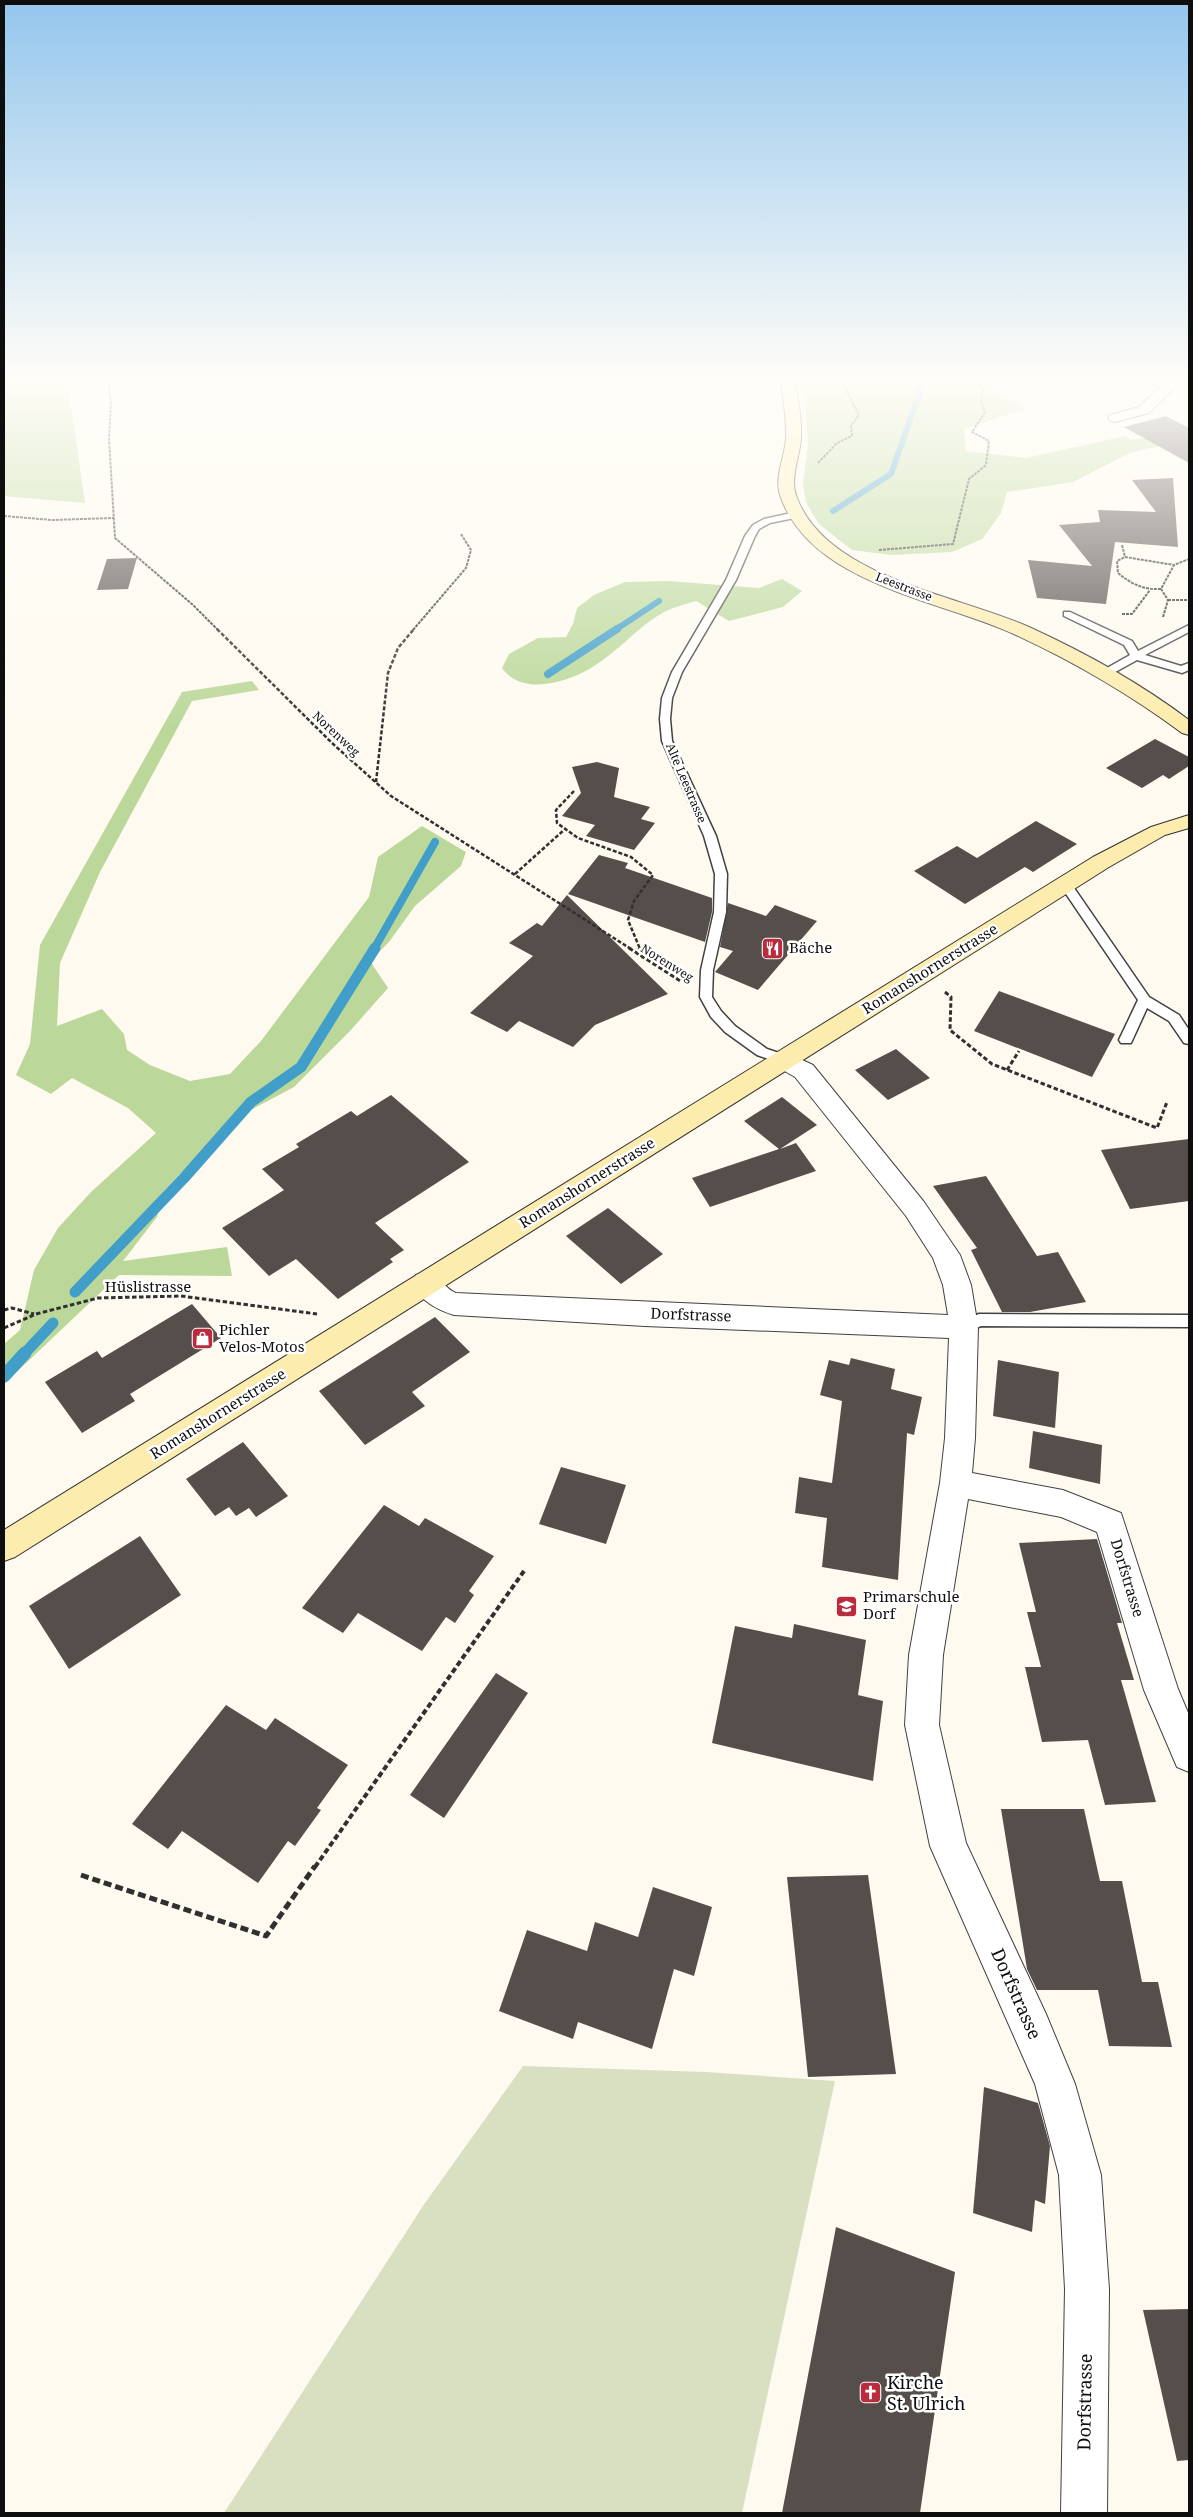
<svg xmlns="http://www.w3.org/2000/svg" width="1193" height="2517" font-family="'Noto Serif',serif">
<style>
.forest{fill:#bbd89a}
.cemetery{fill:#d9e0c1}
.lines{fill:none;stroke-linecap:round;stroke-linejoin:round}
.stream-far3{stroke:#409ec9;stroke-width:6}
.stream-far2{stroke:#409ec9;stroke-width:8}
.stream-far1{stroke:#409ec9;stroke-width:11}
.stream{stroke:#409ec9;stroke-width:13}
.building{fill:#564e4b}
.lane-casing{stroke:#414141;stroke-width:3}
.street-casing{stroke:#414141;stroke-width:2}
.secondary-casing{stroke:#303030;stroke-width:2}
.path-far4{stroke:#303030;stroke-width:2;stroke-dasharray:3 1;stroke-linecap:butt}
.path-far3{stroke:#303030;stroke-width:2.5;stroke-dasharray:4 2;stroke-linecap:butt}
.path-far2{stroke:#303030;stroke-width:3;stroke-dasharray:4.5 2.5;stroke-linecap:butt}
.path-far1{stroke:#303030;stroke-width:4;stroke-dasharray:5.5 3;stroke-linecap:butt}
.path{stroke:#303030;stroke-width:5;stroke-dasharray:8 4;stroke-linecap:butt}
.lane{fill:#fff;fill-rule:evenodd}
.street{fill:#fff;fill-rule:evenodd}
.secondary{fill:#fcecad;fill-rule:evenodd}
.labels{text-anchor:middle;stroke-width:5;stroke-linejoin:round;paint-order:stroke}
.far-street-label{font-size:12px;fill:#0e0e0e;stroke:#fff}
.poi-label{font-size:15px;fill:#0e0e0e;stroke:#fff;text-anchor:start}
.street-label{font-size:15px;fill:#0e0e0e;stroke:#fff}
.near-street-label{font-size:18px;fill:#0e0e0e;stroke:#fff}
.near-poi-label{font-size:18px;fill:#0e0e0e;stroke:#fff;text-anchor:start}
</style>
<rect width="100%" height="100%" fill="#fefaf0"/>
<path class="forest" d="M 4,378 L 67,378 L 85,503 L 4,496 Z
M 798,378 L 978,378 L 1026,409 L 964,429 L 966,451 L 1026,458 L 1125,436 L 1130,440 L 1186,432 L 1189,434 L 1189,439 L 1130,453 L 1073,482 L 1007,492 L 1001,513 L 982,539 L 952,552 L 891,555 L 852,550 L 819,524 L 806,503 L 803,484 L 808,443 L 805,402 Z
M 782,579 L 802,591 L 783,607 L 729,621 L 696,601 C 686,604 674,607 664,612 C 637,627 618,652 591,668 C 565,683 522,696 502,668 L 509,654 L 538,638 L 566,637 L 573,624 L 577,608 L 594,595 L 625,582 L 668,581 L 759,588 Z
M 252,681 L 259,690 L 192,701 L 100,872 L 60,963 L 57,1026 L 102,1009 L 124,1034 L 127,1050 L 150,1065 L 190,1081 L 230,1074 L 261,1041 L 369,897 L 378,857 L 422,826 L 466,852 L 461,866 L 415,906 L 389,942 L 370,961 L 388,988 L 350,1031 L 294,1087 L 247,1112 L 196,1157 L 164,1191 L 157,1217 L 123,1261 L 227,1247 L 232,1276 L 119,1275 L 4,1384 L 4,1344 L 20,1330 L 34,1270 L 58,1228 L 91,1192 L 156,1133 L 128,1108 L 72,1078 L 51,1094 L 16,1075 L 30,1044 L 40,945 L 182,692 Z"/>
<path class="cemetery" d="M 523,2066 L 706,2072 L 835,2081 L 742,2513 L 224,2513 L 425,2203 Z"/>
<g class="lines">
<path class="stream-far3" d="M 833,511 L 891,474 L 924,380
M 615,630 L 659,601"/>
<path class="stream-far2" d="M 548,674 L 617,629
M 374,949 L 435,842"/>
<path class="stream-far1" d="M 75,1292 L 184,1178 L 251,1102 L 301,1067 L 375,948
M 24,1354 L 53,1323"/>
<path class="stream" d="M 4,1376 L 25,1353"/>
</g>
<path class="building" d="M 1166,416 L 1189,428 L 1189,463 L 1124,427 Z
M 1173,478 L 1178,547 L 1115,542 L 1106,604 L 1037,598 L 1028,560 L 1092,566 L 1059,525 L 1100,522 L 1098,510 L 1156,512 L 1132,480 Z
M 137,558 L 128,589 L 97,590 L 107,559 Z
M 1155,739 L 1189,757 L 1189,766 L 1169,779 L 1163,775 L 1142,788 L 1106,768 Z
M 597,762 L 619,768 L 614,797 L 650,807 L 641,819 L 655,823 L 634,850 L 586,836 L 595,825 L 562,816 L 581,793 L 572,767 Z
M 1036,821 L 1077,844 L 1033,872 L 1025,867 L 965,904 L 914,871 L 957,846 L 977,858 Z
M 599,855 L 628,863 L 625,868 L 712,898 L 712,912 L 705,942 L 568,894 Z
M 567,895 L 668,994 L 595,1025 L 573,1047 L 519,1021 L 507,1032 L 470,1013 L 533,956 L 509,943 L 537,923 L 542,926 Z
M 728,903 L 766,916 L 775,905 L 817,921 L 758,990 L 715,972 L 733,951 L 720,947 Z
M 999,991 L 1115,1034 L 1092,1077 L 974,1031 Z
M 896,1049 L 930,1078 L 888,1100 L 855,1070 Z
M 391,1095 L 469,1162 L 375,1223 L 404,1250 L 390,1259 L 393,1262 L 338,1299 L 296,1259 L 269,1276 L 222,1228 L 284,1190 L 262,1169 L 299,1147 L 296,1144 L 351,1111 L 357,1116 Z
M 782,1097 L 817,1125 L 780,1149 L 796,1143 L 816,1171 L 710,1207 L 692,1178 L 779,1149 L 744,1121 Z
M 1189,1139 L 1189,1201 L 1130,1209 L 1101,1150 Z
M 986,1176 L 1037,1256 L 1058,1252 L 1086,1302 L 1030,1312 L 1002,1312 L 971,1250 L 977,1248 L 933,1186 Z
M 608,1208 L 663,1254 L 621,1284 L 566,1236 Z
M 192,1304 L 221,1338 L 130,1394 L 135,1401 L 82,1433 L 45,1382 L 97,1351 L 102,1358 Z
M 435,1317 L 470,1352 L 412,1392 L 425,1406 L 365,1445 L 319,1391 Z
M 851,1358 L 895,1369 L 891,1389 L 922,1397 L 914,1435 L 907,1433 L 898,1580 L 822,1567 L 827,1518 L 795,1513 L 799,1477 L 832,1483 L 842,1401 L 820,1395 L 829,1360 L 849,1365 Z
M 998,1360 L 1059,1372 L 1055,1428 L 993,1416 Z
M 1033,1431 L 1102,1445 L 1100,1484 L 1029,1468 Z
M 243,1442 L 288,1496 L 256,1517 L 249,1508 L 236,1516 L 229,1507 L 215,1516 L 186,1479 Z
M 561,1467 L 626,1485 L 606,1544 L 539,1524 Z
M 384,1505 L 419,1526 L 425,1518 L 494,1556 L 469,1591 L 474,1595 L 455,1623 L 446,1617 L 422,1651 L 358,1613 L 343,1633 L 302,1608 Z
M 140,1536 L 181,1595 L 69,1669 L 29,1606 Z
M 1097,1539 L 1122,1623 L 1117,1623 L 1134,1680 L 1121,1680 L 1156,1802 L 1105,1805 L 1088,1740 L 1042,1742 L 1025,1667 L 1041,1667 L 1027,1612 L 1036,1612 L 1019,1543 Z
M 794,1624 L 866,1640 L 858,1695 L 883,1701 L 873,1781 L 712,1743 L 735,1626 L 792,1638 Z
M 496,1673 L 528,1693 L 444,1818 L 410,1795 Z
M 226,1705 L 266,1730 L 275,1718 L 348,1765 L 317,1808 L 321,1810 L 295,1846 L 288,1841 L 258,1883 L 182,1831 L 168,1849 L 132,1824 Z
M 1001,1809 L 1084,1809 L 1100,1881 L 1122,1881 L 1142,1982 L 1158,1982 L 1172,2047 L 1109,2046 L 1098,1990 L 1037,1990 L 1027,1969 Z
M 868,1875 L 896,2074 L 808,2077 L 787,1877 Z
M 653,1887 L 712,1907 L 694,1976 L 674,1969 L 652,2049 L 578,2022 L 573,2039 L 499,2011 L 527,1930 L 587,1951 L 595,1922 L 638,1937 Z
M 984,2087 L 1038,2103 L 1050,2146 L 1045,2204 L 1035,2200 L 1032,2232 L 973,2213 Z
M 836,2227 L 955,2272 L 920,2513 L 782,2513 Z
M 1189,2309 L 1189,2460 L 1177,2461 L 1143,2310 Z"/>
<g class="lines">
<defs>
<path id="lane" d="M 796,512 L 799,513 L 799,517 L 770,523 L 759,529 L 755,536 L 736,580 L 682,672 L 672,698 L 670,719 L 672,741 L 716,836 L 727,874 L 726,912 L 713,970 L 712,997 L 721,1011 L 735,1026 L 767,1049 L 788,1056 L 790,1059 L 788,1062 L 783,1064 L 757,1055 L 725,1032 L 711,1017 L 700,997 L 701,970 L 714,912 L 715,874 L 704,836 L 662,741 L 660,719 L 662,698 L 672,672 L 726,580 L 745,536 L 753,525 L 764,519 Z
M 1064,612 L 1070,612 L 1132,641 L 1138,651 L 1189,625 L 1189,632 L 1145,655 L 1181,666 L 1189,663 L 1189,670 L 1182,673 L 1137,660 L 1108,676 L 1100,676 L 1100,672 L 1130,655 L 1124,645 L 1064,616 Z
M 1066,881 L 1070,882 L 1149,997 L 1179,1015 L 1189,1030 L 1189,1044 L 1184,1043 L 1169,1021 L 1147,1008 L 1131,1043 L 1121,1043 L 1119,1040 L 1138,1000 L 1060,885 Z
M 979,1314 L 1189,1315 L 1189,1327 L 981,1326 L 964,1333 L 958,1331 L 956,1327 L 958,1323 Z"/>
<path id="street" d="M 1169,378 L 1184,378 L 1149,413 L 1115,422 L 1110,421 L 1108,418 L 1110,415 L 1139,407 Z
M 783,1051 L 813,1065 L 924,1202 L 960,1255 L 971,1285 L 978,1327 L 975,1438 L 972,1473 L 1063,1490 L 1121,1513 L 1178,1689 L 1189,1715 L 1189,1772 L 1177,1767 L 1144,1690 L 1097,1532 L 1061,1517 L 968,1499 L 943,1655 L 939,1725 L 966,1843 L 1046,2014 L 1075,2084 L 1101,2175 L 1109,2289 L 1107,2513 L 1061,2513 L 1065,2289 L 1059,2175 L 1035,2084 L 930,1846 L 905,1725 L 909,1655 L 940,1483 L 945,1438 L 949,1338 L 645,1326 L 454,1315 C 435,1309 421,1301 412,1283 L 416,1275 C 440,1267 439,1286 456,1293 L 948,1315 L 943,1285 L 933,1258 L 906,1216 L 795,1077 L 774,1065 L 771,1059 L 774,1053 Z"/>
<path id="secondary" d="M 780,378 L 794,378 C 798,398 802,418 801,438 C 800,457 789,479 797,498 C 828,578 958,595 1029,627 C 1084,652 1140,683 1189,720 L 1189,735 L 1182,733 C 1131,695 1074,662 1016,635 C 941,600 813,585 781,498 C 773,479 785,457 786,438 C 787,418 783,398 780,378 Z
M 1189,815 L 1189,828 L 1165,835 L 1109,867 L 15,1557 L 4,1561 L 4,1530 L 1093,857 L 1151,827 Z"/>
</defs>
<use href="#lane" class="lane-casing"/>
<use href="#street" class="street-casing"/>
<use href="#secondary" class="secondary-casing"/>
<path class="path-far4" d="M 108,378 L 111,404 L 109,439 L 115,538 L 193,605 L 218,630
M 818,463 L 837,443 L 852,436 L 851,426 L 859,415 L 840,378
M 4,516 L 52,520 L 114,518
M 1122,545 L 1125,557
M 879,550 L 953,544 L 969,479 L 986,465 L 989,441 L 972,432 L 985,412 L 981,401 L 984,388 L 968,378
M 1161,589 C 1144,590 1131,584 1118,573 L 1117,561 L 1125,557 L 1174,565
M 1168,600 L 1189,600
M 1122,614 L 1132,614 L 1150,590
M 1163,617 L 1168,600 L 1161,589 L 1174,565 L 1189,559
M 413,630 L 466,568 L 471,550 L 461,534"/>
<path class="path-far3" d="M 217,629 L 332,743 L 391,796 L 631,949
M 376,782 L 388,673 L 398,648 L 414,629
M 574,791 L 556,810 L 557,823 L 578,838 L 631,857 L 653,875 L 634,901 L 628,920 L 640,949
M 515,874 L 564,830"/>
<path class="path-far2" d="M 629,948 L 682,982
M 639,948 L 643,958
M 945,992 L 951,997 L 950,1030 L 992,1064 L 1157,1128 L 1167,1102
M 1007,1070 L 1019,1051
M 4,1310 L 12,1308 L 34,1314
M 4,1328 L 36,1314 L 98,1298 L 181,1296 L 317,1314"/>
<path class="path-far1" d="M 315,1867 L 524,1571"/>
<path class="path" d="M 81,1875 L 266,1936 L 315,1866"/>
<use href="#lane" class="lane"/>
<use href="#street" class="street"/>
<use href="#secondary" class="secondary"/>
</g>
<linearGradient id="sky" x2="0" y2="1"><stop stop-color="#94c6ed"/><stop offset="0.52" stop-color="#fffdf8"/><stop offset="1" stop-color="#fffdf8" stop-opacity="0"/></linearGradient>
<rect width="1193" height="730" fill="url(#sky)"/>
<defs>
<symbol id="restaurant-square" viewBox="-11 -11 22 22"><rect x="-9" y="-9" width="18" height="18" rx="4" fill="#ba2b3e" stroke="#fff"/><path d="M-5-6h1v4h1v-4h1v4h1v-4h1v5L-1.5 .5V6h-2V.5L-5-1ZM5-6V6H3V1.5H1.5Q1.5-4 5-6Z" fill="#fff"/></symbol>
<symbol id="shop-square" viewBox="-11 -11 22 22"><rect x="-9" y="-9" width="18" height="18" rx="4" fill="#ba2b3e" stroke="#fff"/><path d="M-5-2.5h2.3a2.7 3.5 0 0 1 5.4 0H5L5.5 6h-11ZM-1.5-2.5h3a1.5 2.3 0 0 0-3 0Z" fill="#fff"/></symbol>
<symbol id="school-square" viewBox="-11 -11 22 22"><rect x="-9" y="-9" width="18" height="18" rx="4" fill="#ba2b3e" stroke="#fff"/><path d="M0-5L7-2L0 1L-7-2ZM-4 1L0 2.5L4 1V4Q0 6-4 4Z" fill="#fff"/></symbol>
<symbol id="church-square" viewBox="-11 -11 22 22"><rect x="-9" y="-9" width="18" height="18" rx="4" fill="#ba2b3e" stroke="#fff"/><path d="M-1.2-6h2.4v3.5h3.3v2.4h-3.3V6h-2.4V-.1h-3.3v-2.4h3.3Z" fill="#fff"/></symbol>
</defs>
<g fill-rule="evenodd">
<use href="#restaurant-square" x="760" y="936" width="25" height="25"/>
<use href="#shop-square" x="190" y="1326" width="25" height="25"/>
<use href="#school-square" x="834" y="1594" width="25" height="25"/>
<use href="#church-square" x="858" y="2380" width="25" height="25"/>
</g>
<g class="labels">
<g class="far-street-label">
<text transform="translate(904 587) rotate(21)" y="4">Leestrasse</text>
<text transform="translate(336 734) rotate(43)" y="4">Norenweg</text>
<text transform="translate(686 783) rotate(67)" y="4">Alte Leestrasse</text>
<text transform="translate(667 963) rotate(32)" y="4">Norenweg</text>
</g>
<g class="poi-label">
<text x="789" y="953">Bäche</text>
<text x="219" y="1335">Pichler<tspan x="219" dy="17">Velos-Motos</tspan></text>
<text x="863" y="1602">Primarschule<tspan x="863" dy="17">Dorf</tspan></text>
</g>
<g class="street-label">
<text transform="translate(930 969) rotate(-32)" y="5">Romanshornerstrasse</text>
<text transform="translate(587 1183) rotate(-32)" y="5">Romanshornerstrasse</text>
<text x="148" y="1292">Hüslistrasse</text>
<text transform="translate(691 1315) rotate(2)" y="5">Dorfstrasse</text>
<text transform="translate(218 1414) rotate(-32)" y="5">Romanshornerstrasse</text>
<text transform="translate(1127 1578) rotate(73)" y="5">Dorfstrasse</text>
</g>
<g class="near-street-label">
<text transform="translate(1016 1994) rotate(66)" y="6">Dorfstrasse</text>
<text transform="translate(1085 2402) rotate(-89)" y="6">Dorfstrasse</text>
</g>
<g class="near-poi-label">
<text x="887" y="2389">Kirche<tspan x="887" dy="21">St. Ulrich</tspan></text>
</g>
</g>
<rect width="1193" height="2517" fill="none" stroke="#0e0e0e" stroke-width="10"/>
</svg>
